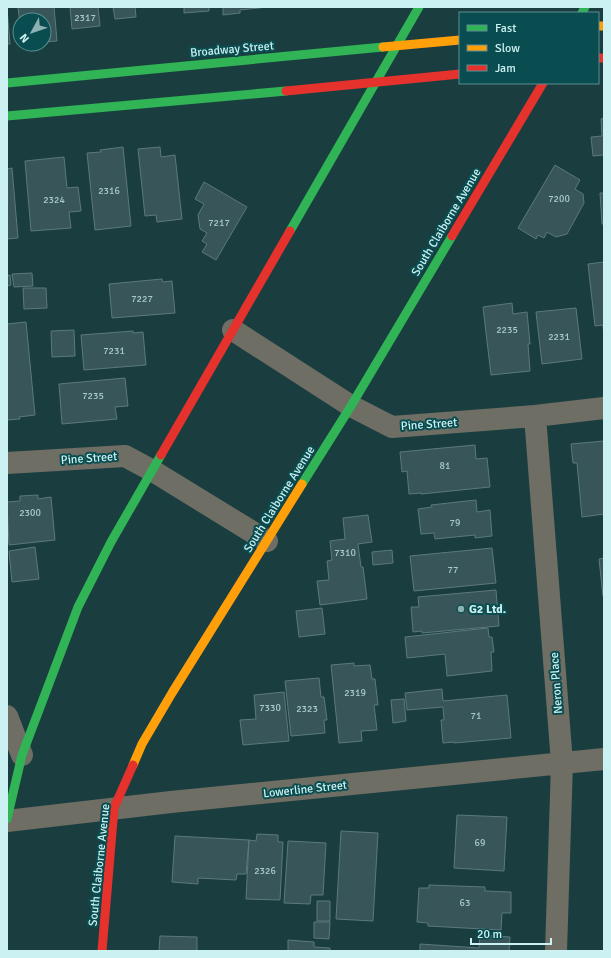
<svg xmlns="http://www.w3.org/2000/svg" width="611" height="958" font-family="Signika,sans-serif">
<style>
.building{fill:#38565a;stroke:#5b787e}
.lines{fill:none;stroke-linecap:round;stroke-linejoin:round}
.street{stroke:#6f6e64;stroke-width:22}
.fast{stroke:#30b455;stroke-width:9}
.slow{stroke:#ff9f0a;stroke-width:9}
.jam{stroke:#e5322d;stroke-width:9}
.poi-dot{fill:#8eb2b4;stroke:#0a4d50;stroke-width:1.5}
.labels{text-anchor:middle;stroke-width:4;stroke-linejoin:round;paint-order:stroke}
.number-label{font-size:10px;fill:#a7cacd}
.street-label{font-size:12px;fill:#ccf1f3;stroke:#0a4d50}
.poi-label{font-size:12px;font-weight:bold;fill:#ccf1f3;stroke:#0a4d50;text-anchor:start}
</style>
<rect width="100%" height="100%" fill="#1a3e40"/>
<path class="building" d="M 18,7 L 54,7 L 57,41 L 44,42 L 44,20 L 20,20 L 20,25 Z
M 70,7 L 98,7 L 100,26 L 72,29 Z
M 113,7 L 135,7 L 136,17 L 115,19 Z
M 184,7 L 209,7 L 209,11 L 184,13 Z
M 223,7 L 268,7 L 240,10 L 240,13 L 223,15 Z
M 7,8 L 10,44 L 7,44 Z
M 604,118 L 604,159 L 604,155 L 593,156 L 591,137 L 602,136 L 601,119 Z
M 123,147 L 131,226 L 95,230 L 87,153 L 101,152 L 100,150 Z
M 160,147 L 161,157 L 175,155 L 182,219 L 157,222 L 156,215 L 145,216 L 138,149 Z
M 64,157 L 67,188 L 78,187 L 81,211 L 69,212 L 71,228 L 31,231 L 25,161 Z
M 555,165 L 580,180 L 575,189 L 583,194 L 584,203 L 567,234 L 556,237 L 547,232 L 544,238 L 538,235 L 536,239 L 518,228 Z
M 12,168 L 18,238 L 7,239 L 7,169 Z
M 204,182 L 247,207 L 216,260 L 202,252 L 207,244 L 202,241 L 207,233 L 200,229 L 198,215 L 204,204 L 195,199 Z
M 600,193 L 604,193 L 604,224 L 602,224 Z
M 604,262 L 604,337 L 603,325 L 595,326 L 588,264 Z
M 32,273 L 33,286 L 14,287 L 12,274 Z
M 10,275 L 11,285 L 7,286 L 7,276 Z
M 162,279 L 163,282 L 172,281 L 175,313 L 112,318 L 109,284 Z
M 23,288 L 46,288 L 47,308 L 24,309 Z
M 512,303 L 513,314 L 527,312 L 530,344 L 528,344 L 530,371 L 491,375 L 483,307 Z
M 576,308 L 582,359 L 542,364 L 536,312 Z
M 26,322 L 35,415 L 19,417 L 20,419 L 7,420 L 7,324 Z
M 74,330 L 75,356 L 52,357 L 51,331 Z
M 133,331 L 133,333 L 143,332 L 146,365 L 84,370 L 81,335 Z
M 125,378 L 128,406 L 115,407 L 117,419 L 62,424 L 59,384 Z
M 604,441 L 604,514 L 582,517 L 577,463 L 573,463 L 571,444 Z
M 475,445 L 476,459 L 487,458 L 490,487 L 421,494 L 421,493 L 409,494 L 407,471 L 402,472 L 400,452 Z
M 38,495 L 38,499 L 51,497 L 55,540 L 9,545 L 7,502 L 20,501 L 20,496 Z
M 476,500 L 477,512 L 490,510 L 492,536 L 475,538 L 475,535 L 435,539 L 434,533 L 421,534 L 418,509 L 432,507 L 431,505 Z
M 368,515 L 372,542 L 358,544 L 361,567 L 363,567 L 367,599 L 320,605 L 317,581 L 329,580 L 327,561 L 332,560 L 330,541 L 345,539 L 343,518 Z
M 35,547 L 39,579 L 12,582 L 9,551 Z
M 492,548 L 496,583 L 414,591 L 410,556 Z
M 392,550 L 393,563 L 373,565 L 372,552 Z
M 604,558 L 604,595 L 603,596 L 599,559 Z
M 496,590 L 499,626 L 422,633 L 422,631 L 413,632 L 411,607 L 419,607 L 418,597 Z
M 322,608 L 325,634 L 299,637 L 296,611 Z
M 488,628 L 489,637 L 492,637 L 494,652 L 491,652 L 492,671 L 447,676 L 445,654 L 407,658 L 405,637 Z
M 354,663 L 354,666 L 370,665 L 372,679 L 375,679 L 378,705 L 374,705 L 377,730 L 361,731 L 362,741 L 339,743 L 331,665 Z
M 319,678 L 321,697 L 324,697 L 327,720 L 324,720 L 325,733 L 291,736 L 285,681 Z
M 442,689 L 443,701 L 507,695 L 511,738 L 454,743 L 455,742 L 443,743 L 441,720 L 444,720 L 443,707 L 407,710 L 405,693 Z
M 284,692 L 289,741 L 243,745 L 240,720 L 256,719 L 254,695 Z
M 404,699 L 406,721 L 393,723 L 391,700 Z
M 457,815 L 507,817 L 504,871 L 454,868 Z
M 341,831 L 378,833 L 373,921 L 336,919 Z
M 257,834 L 278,835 L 278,842 L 283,842 L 280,900 L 246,899 L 249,840 L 256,841 Z
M 175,836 L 249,840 L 246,874 L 237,874 L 236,880 L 198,878 L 198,884 L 172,882 Z
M 288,841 L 326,843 L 323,895 L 311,895 L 310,904 L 284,903 Z
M 429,885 L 485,887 L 485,891 L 511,892 L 511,913 L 502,913 L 501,930 L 428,926 L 428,923 L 417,922 L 419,888 L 429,888 Z
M 317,901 L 330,901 L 330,921 L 317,921 Z
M 314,922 L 330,922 L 329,939 L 314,938 Z
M 480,935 L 510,937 L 509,951 L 420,951 L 420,944 L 479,948 Z
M 160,936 L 197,937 L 197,951 L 159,951 Z
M 288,940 L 314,942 L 314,947 L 330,948 L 330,951 L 288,951 Z"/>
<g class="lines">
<path class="street" d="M 233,330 L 351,406 L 392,427 L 535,416 L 604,408
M 535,416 L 562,763 L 556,951
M 7,463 L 125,456 L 153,471 L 267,541
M 7,716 L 22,755
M 7,821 L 171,802 L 604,759"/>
<path class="fast" d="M 582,13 L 585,7
M 7,83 L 383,47
M 7,116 L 286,91
M 290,231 L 419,7
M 302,484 L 351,406 L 452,236
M 7,819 L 22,755 L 78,607 L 111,542 L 161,455"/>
<path class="slow" d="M 598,26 L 604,26
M 383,47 L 460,40
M 133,765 L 142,744 L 172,693 L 302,484"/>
<path class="jam" d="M 598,58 L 604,58
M 286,91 L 460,74
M 452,236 L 543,83
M 161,455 L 290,231
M 102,951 L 114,808 L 133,765"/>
</g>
<circle class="poi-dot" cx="461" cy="609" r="4"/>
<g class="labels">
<g class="number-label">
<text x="85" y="21">2317</text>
<text x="109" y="194">2316</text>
<text x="559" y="202">7200</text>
<text x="54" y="203">2324</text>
<text x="219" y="226">7217</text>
<text x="142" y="302">7227</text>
<text x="507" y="333">2235</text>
<text x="559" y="340">2231</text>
<text x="114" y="354">7231</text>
<text x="93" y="399">7235</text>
<text x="445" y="469">81</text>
<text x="30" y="516">2300</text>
<text x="455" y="526">79</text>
<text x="345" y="556">7310</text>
<text x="453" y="573">77</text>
<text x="355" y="696">2319</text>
<text x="270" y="711">7330</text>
<text x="307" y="712">2323</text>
<text x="476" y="719">71</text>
<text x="480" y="846">69</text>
<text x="265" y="874">2326</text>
<text x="465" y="906">63</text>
</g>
<g class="street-label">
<text transform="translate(232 49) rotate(-5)" y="4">Broadway Street</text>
<text transform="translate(446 222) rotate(-59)" y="4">South Claiborne Avenue</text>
<text transform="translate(429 424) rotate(-4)" y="4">Pine Street</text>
<text transform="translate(89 458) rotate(-4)" y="4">Pine Street</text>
<text transform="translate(279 499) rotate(-58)" y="4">South Claiborne Avenue</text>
<text transform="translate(556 683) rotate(-94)" y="4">Neron Place</text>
<text transform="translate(305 789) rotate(-6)" y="4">Lowerline Street</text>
<text transform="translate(99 865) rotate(-84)" y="4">South Claiborne Avenue</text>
</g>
<g class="poi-label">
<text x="469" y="613">G2 Ltd.</text>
</g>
</g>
<rect width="611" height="958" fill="none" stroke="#ccf1f3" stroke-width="16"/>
<rect x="459" y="12" width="140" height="72" fill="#0a4d50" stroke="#588f91"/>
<rect x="467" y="25" width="20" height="6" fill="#30b455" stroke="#588f91"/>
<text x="495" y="32" font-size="12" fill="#ccf1f3">Fast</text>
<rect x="467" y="45" width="20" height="6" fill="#ff9f0a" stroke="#588f91"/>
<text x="495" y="52" font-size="12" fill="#ccf1f3">Slow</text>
<rect x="467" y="65" width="20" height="6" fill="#e5322d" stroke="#588f91"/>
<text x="495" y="72" font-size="12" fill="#ccf1f3">Jam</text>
<g transform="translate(32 32) rotate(230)"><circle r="19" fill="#0a4d50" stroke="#588f91"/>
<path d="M0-3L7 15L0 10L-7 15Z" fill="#8eb2b4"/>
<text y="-6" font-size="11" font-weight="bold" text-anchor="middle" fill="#ccf1f3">N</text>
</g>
<path d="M471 938v6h80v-6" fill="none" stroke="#ccf1f3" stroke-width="2"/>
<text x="477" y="938" font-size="12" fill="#ccf1f3" stroke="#0a4d50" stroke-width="3" paint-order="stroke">20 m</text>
</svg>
